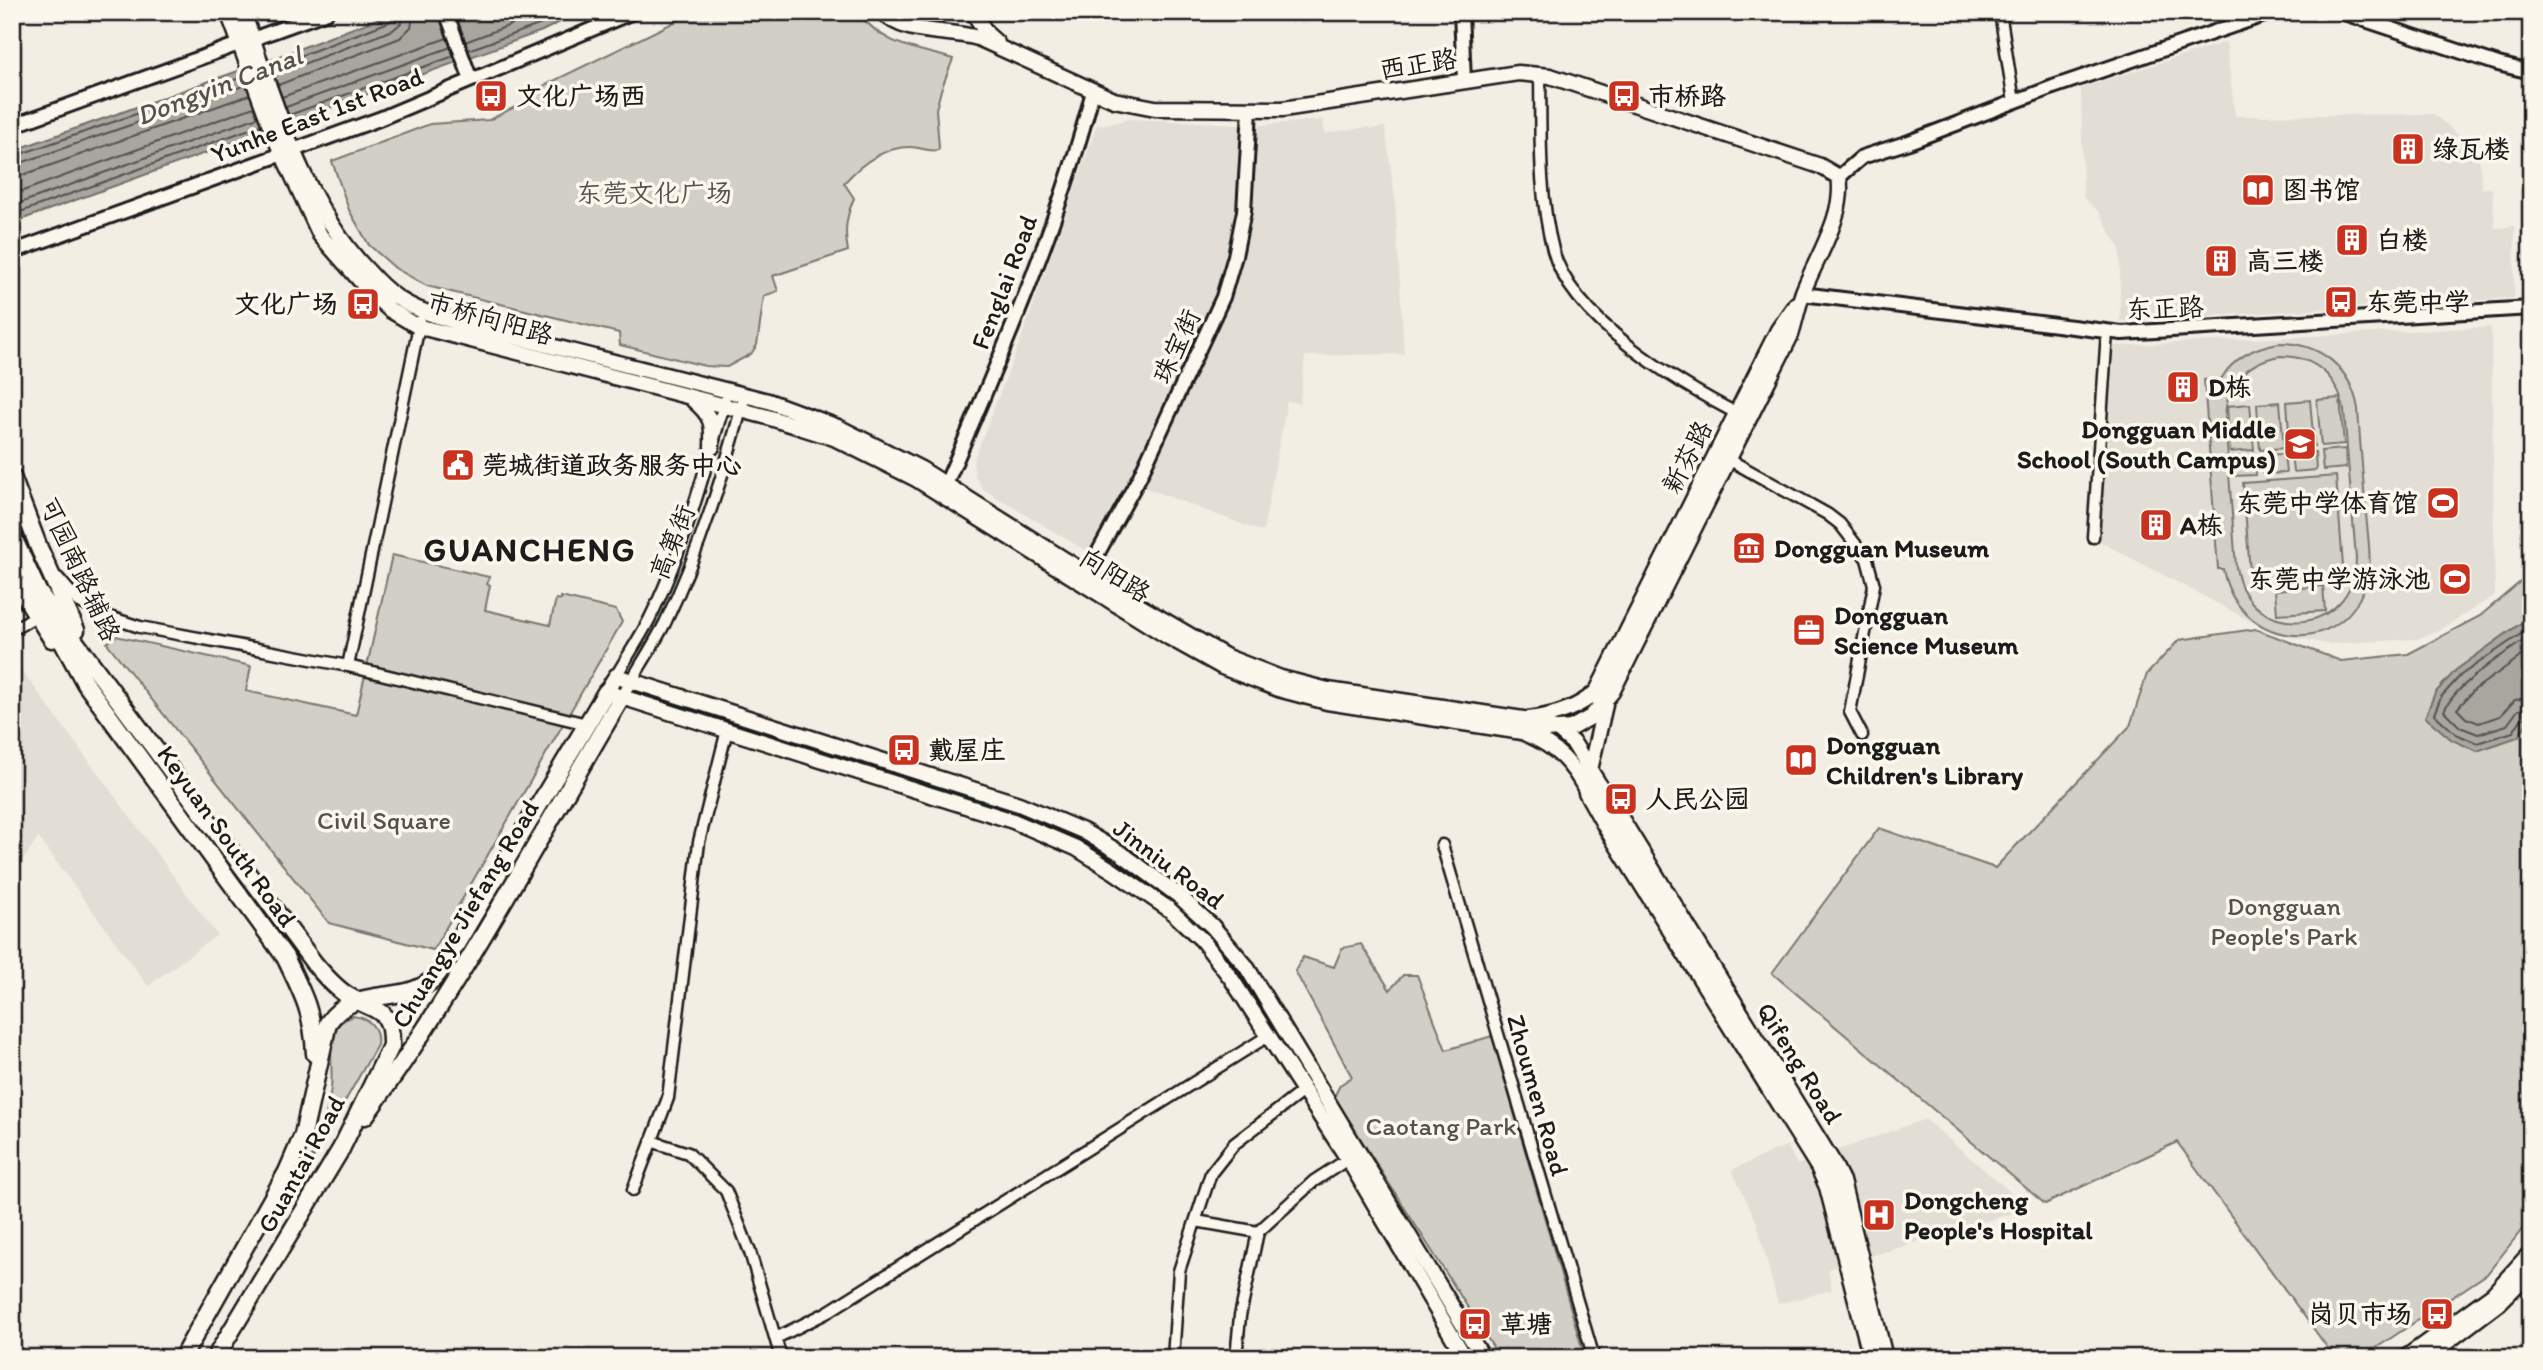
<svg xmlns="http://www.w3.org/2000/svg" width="2543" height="1370" font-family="Itim,'LXGW WenKai TC',sans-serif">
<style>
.built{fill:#e2ded5}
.green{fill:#d2cfc6;stroke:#777671;stroke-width:2;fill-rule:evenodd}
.water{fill:#a9a6a0;stroke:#716f6b;stroke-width:2}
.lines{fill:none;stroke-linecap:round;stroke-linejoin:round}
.shore{stroke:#545351;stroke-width:2}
.minor-casing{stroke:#1c1c1c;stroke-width:15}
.tertiary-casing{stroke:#1c1c1c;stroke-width:18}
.secondary-casing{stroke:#1c1c1c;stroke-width:19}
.primary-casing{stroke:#1c1c1c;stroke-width:21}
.minor{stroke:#fbf7ec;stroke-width:10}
.tertiary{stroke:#fbf7ec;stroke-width:12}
.secondary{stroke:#fbf7ec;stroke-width:14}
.primary{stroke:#fbf7ec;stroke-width:16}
.labels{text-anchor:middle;stroke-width:7;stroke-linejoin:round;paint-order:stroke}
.street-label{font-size:26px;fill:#1c1c1c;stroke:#fbf7ec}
.poi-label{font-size:26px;font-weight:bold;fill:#1c1c1c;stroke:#fbf7ec;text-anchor:start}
.park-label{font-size:26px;fill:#53524f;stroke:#fbf7ec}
.water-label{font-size:28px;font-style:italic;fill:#545351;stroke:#fbf7ec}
.district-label{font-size:33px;font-weight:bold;letter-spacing:2px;fill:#1c1c1c;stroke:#fbf7ec}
</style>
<rect width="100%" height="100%" fill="#f2eee4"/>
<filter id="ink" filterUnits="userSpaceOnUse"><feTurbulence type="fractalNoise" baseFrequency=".0143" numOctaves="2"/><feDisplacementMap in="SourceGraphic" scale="14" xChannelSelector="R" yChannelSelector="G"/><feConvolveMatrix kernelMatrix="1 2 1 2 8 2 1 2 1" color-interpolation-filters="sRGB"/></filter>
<g filter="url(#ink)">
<path class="built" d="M 2226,42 L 2235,116 L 2434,114 L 2479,153 L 2482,188 L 2492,188 L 2495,228 L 2515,226 L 2514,298 L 2120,321 L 2120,249 L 2099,212 L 2083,197 L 2081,88 Z
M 1129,119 L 1262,125 L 1323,120 L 1325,133 L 1369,127 L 1370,129 L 1385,127 L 1395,199 L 1404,354 L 1305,356 L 1300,403 L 1287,401 L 1263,532 L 1143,487 L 1103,561 L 983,489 L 975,476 L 973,462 L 1026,326 L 1097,125 L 1115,123 Z
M 2491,327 L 2495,595 L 2445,627 L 2417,639 L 2328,644 L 2275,634 L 2099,541 L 2114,346 Z
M 12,657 L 217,935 L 148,986 L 38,837 L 12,878 Z
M 1925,1119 L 2029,1208 L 1828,1269 L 1832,1290 L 1778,1304 L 1757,1223 L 1732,1170 L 1787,1145 L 1797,1165 Z"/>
<path class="green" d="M 695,12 L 857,12 C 886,47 912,47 953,59 L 941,90 L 936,109 L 939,147 L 938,150 C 928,152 920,147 910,147 C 883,147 861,164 844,183 L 854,198 C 846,217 844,231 848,251 L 773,276 L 778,291 L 764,296 L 757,345 L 751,354 L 727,367 L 705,366 L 620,345 L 619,333 L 427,286 L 395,268 L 369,245 L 349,210 L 332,161 L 430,124 L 489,120 L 521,104 L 543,86 Z
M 2279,343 C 2321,343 2351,368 2358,409 C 2360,443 2363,478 2366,512 C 2367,535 2374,563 2365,586 C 2338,662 2236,645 2223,569 L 2218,569 L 2204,380 L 2221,379 C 2234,357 2254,347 2279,343 ZM 2280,356 C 2315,356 2338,377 2344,411 L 2356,558 C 2355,637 2248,645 2236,567 L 2225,420 C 2225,385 2246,362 2280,356 Z
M 2340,398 L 2344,444 L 2321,446 L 2317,400 Z
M 2310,400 L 2314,446 L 2290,448 L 2287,402 Z
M 2280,402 L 2284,448 L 2260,450 L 2257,404 Z
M 2250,404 L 2254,450 L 2230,452 L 2227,406 Z
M 2345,449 L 2346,468 L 2323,470 L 2321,451 Z
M 2315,452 L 2316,470 L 2293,472 L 2291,453 Z
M 2284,454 L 2286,473 L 2263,474 L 2261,455 Z
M 2255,456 L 2256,475 L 2232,476 L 2231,457 Z
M 2336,476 L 2344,579 L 2251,585 L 2243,483 Z
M 392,555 L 489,577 L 487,584 L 490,585 L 485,610 L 550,625 L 556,599 L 561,600 L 561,597 L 616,610 L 622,622 L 433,950 L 329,923 L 107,643 L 116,636 L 251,666 L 246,691 L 356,715 Z
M 2531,573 L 2531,1218 L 2487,1274 L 2361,1358 L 2335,1358 L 2177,1142 L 2045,1204 L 1772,973 L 1879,828 L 1995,868 L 2130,726 L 2147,674 L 2179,640 L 2255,629 L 2341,661 L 2408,654 L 2480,616 Z
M 2323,586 L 2325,611 L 2277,614 L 2275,590 Z
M 1361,944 L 1390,990 L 1403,975 L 1417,975 L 1446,1050 L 1492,1036 L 1585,1358 L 1500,1358 L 1334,1097 L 1340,1085 L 1352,1077 L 1295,971 L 1303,957 L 1334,967 L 1342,948 Z
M 353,1016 C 370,1018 379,1028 377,1045 L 302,1177 C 316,1149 327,1120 331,1088 C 333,1071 329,1050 333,1034 C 336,1024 344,1019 353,1016 Z"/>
<path class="water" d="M 395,12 L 580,12 L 542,31 L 12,223 L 12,151 L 275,58 Z
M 2531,619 L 2531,727 L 2527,723 L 2518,737 L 2477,751 L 2452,740 L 2425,717 L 2435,693 L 2456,670 L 2521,623 Z"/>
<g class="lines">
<path class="shore" d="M 465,42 L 545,12
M 468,50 L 539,25 L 565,12
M 271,67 L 389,22 L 394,18 L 394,12
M 274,75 L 393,30 L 401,23 L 403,12
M 278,85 L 400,38 L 411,27 L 414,12
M 282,97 L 447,38
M 286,107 L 451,47
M 289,115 L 454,56
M 12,157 L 243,77
M 12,166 L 246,85
M 12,177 L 23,175 L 249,95
M 12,195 L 254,107
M 12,206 L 258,117
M 12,215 L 261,125
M 2531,627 L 2461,675 L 2441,697 L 2434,714 L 2456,734 L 2477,743 L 2513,732 L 2522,718 L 2531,717
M 2531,636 C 2507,651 2454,686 2444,711 L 2460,727 L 2478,734 L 2507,725 L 2518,710 L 2531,708
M 2531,649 L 2474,690 L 2457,709 L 2466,718 L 2479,723 L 2500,716 L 2515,700 L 2531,697"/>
<defs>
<path id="minor" d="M 2000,12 L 2014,102
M 1540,74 C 1541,133 1538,193 1553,250 C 1571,320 1681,385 1742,416
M 1728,459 L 1827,514 L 1840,524 L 1867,559 L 1874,585 L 1850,712 L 1862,735
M 2093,537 L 2107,332
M 58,578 L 78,601 L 106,616 L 140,627 L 348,666 L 587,724
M 12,630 L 36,616
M 348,666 L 420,321
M 616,676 C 627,657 639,639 649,620 C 683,552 704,473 725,401
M 622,697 C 636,672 652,648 665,623 C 700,550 724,473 745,395
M 1442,845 L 1594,1358
M 651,1141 L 688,1153 L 726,1191 L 750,1252 L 781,1358
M 633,1190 L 668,1098 L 699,842 L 727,730
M 1196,1221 L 1258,1232
M 776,1338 L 826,1313 L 1268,1036
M 1173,1358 L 1179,1271 L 1211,1173 L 1234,1144 L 1303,1091
M 1236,1358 L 1240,1316 L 1258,1232 L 1314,1181 L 1348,1159"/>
<path id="tertiary" d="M 446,12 L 471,80
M 1461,12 L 1464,81
M 2341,12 L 2498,64 L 2531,72
M 12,126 L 327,12
M 1839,177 L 1862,157 L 1909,142 L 2053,87 L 2273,12
M 12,252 L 379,119 L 633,12
M 1802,294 L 2122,333 L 2531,308
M 946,484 C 1001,356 1058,227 1093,91
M 1083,580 L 1139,478 L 1223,297 L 1235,256 L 1244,211 L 1250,110"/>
<path id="secondary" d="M 228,12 L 274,136 L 320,235 L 371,293 L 390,310 L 417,326 L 764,416 L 834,438 L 916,479 L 1170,638 L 1222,667 L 1278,689 L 1327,702 L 1522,732 L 1571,728 L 1591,717 L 1612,692 L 1791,335 C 1795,321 1798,306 1803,292 C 1816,258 1846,214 1839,177 L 1820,166 L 1550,76 L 1518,73 L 1283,109 L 1155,108 L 1114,100 L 978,38 C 948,29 905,36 882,12
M 243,12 C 275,100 301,202 368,271 C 376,280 384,289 395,296 C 415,311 440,317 464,324 L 768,401 L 838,427 L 921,469 L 1119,594 L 1227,657 L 1281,678 L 1328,690 L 1523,719 L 1558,730 L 1574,744 L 1605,794
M 973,12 L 987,34 L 997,43
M 693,400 C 712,416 713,423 712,447
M 1528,719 C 1554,716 1578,709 1597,691 L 1778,330 L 1796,304
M 1526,734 C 1556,746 1573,764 1587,792
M 1590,770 L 1605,705
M 1465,1358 L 1348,1159 L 1231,978 L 1202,940 L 1170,910 L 1113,871 L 1076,848 L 1013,821 L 606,692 L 616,676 L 1019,804 L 1083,831 L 1122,854 L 1178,895 L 1212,926 L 1246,966 L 1483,1358
M 2405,1358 L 2493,1294 L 2531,1252
M 2426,1358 L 2499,1303 L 2531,1271"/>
<path id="primary" d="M 12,477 L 39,548 L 76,630
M 12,535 L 42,600
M 12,576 L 52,639
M 39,593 L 314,963 C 324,975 336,989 350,997 C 377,1012 392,1007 391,1046 L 341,1149 L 215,1358
M 51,621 L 85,683 L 285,957 C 303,994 313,1012 315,1054
M 1587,792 L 1606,826 L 1819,1167 L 1828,1187 L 1872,1358
M 1605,794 L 1831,1161 L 1841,1181 L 1884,1358
M 365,1116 C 462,984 538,838 622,697
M 182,1358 L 287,1172 L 303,1135 L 328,1023 C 354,984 400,1006 432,980 C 439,975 444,964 448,958 L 606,692"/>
</defs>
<use href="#minor" class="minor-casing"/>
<use href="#tertiary" class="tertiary-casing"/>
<use href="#secondary" class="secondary-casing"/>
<use href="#primary" class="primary-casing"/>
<use href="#minor" class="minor"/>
<use href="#tertiary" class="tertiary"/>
<use href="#secondary" class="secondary"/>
<use href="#primary" class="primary"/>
</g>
</g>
<defs>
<symbol id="bus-square" viewBox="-11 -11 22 22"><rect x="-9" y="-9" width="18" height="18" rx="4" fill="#c8321e" stroke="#fbf7ec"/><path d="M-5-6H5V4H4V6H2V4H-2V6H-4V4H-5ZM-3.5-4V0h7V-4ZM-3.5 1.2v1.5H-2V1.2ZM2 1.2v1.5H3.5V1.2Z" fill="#fff"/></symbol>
<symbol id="building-square" viewBox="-11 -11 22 22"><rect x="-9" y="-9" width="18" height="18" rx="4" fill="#c8321e" stroke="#fbf7ec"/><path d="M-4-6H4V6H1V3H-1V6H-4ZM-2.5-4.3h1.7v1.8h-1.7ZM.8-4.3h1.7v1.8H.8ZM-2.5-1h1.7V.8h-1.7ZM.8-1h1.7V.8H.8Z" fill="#fff"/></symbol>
<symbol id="library-square" viewBox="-11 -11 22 22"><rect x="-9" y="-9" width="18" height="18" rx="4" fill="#c8321e" stroke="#fbf7ec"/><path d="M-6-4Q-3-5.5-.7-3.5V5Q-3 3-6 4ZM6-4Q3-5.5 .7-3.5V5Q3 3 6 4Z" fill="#fff"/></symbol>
<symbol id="school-square" viewBox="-11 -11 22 22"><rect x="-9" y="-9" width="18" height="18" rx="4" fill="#c8321e" stroke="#fbf7ec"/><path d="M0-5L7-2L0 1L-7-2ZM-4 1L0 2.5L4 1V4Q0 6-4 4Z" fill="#fff"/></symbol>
<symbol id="civic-square" viewBox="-11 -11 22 22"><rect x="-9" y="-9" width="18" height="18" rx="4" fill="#c8321e" stroke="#fbf7ec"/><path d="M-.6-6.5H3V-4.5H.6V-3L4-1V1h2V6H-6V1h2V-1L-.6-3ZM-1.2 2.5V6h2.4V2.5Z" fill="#fff"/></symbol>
<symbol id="stadium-square" viewBox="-11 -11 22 22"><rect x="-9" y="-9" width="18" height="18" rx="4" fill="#c8321e" stroke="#fbf7ec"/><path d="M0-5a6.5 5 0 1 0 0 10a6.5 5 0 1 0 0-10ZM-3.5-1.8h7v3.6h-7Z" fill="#fff"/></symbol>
<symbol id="museum-square" viewBox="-11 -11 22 22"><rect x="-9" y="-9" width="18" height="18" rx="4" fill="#c8321e" stroke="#fbf7ec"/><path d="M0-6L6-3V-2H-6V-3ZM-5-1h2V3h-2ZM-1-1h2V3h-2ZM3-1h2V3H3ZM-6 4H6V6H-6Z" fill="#fff"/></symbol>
<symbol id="office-square" viewBox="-11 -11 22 22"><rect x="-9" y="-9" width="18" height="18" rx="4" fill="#c8321e" stroke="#fbf7ec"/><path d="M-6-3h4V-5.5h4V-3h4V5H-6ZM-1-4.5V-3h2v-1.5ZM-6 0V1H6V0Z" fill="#fff"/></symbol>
<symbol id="hospital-square" viewBox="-11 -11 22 22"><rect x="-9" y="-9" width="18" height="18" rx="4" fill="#c8321e" stroke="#fbf7ec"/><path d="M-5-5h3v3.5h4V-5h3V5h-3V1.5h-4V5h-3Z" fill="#fff"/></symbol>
</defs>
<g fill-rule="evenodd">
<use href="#bus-square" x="472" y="77" width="38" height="38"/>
<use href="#bus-square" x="1605" y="77" width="38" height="38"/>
<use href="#building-square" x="2389" y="130" width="38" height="38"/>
<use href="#library-square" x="2239" y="171" width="38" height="38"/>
<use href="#building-square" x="2333" y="221" width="38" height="38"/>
<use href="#building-square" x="2202" y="242" width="38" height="38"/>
<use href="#bus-square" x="2322" y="283" width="38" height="38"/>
<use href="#bus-square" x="344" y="285" width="38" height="38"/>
<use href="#building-square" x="2164" y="368" width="38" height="38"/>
<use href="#school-square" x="2281" y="425" width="38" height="38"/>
<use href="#civic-square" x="439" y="446" width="38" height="38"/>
<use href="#stadium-square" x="2424" y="484" width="38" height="38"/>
<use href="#building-square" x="2137" y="506" width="38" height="38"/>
<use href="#museum-square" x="1730" y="529" width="38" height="38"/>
<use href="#stadium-square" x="2436" y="560" width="38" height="38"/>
<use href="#office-square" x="1790" y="611" width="38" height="38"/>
<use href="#bus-square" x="885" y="731" width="38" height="38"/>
<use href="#library-square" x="1782" y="741" width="38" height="38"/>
<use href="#bus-square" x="1602" y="780" width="38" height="38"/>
<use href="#hospital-square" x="1860" y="1196" width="38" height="38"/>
<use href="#bus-square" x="2418" y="1295" width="38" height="38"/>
<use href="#bus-square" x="1456" y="1305" width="38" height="38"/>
</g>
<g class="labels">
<g class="street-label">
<text transform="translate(1418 64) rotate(-9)" y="9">西正路</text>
<text transform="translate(317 115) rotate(-21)" y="9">Yunhe East 1st Road</text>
<text transform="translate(1004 282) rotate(-69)" y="9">Fenglai Road</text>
<text transform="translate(2165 308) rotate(-2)" y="9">东正路</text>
<text transform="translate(490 318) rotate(16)" y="9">市桥向阳路</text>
<text transform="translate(1176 346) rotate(-65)" y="9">珠宝街</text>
<text transform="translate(1687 457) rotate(-63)" y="9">新芬路</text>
<text transform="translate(672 542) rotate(-68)" y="9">高第街</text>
<text transform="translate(80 569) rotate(65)" y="9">可园南路辅路</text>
<text transform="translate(1115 575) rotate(32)" y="9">向阳路</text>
<text transform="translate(227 836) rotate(54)" y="9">Keyuan South Road</text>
<text transform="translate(1169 864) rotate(37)" y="9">Jinniu Road</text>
<text transform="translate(465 914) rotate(-59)" y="9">Chuangye Jiefang Road</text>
<text transform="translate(1800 1063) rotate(58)" y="9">Qifeng Road</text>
<text transform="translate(1538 1095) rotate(74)" y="9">Zhoumen Road</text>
<text transform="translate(301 1164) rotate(-61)" y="9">Guantai Road</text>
</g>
<g class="poi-label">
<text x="516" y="105">文化广场西</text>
<text x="1648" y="105">市桥路</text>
<text x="2432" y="158">绿瓦楼</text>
<text x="2282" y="199">图书馆</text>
<text x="2376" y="249">白楼</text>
<text x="2246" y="270">高三楼</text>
<text x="2366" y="311">东莞中学</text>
<text x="338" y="313" text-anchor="end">文化广场</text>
<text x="2208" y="396">D栋</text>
<text x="2276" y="438" text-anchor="end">Dongguan Middle<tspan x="2276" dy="30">School (South Campus)</tspan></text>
<text x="482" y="474">莞城街道政务服务中心</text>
<text x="2418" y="512" text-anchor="end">东莞中学体育馆</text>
<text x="2180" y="534">A栋</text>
<text x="1774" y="557">Dongguan Museum</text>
<text x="2430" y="588" text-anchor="end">东莞中学游泳池</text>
<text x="1834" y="624">Dongguan<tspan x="1834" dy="30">Science Museum</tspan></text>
<text x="1826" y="754">Dongguan<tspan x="1826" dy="30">Children's Library</tspan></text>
<text x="928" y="759">戴屋庄</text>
<text x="1646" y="808">人民公园</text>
<text x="1904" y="1209">Dongcheng<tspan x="1904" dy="30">People's Hospital</tspan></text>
<text x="2412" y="1323" text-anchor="end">岗贝市场</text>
<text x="1500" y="1333">草塘</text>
</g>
<g class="park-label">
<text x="654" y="202">东莞文化广场</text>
<text x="384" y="829">Civil Square</text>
<text x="2284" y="915">Dongguan<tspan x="2284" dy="30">People's Park</tspan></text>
<text x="1441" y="1135">Caotang Park</text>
</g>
<g class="water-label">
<text transform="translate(219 85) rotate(-21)" y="10">Dongyin Canal</text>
</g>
<g class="district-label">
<text x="530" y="561">GUANCHENG</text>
</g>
</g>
<rect width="2543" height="1370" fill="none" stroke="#fbf7ec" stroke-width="42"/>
<rect x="21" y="21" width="2501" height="1328" fill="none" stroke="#1c1c1c" stroke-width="2.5" filter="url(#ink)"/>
</svg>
